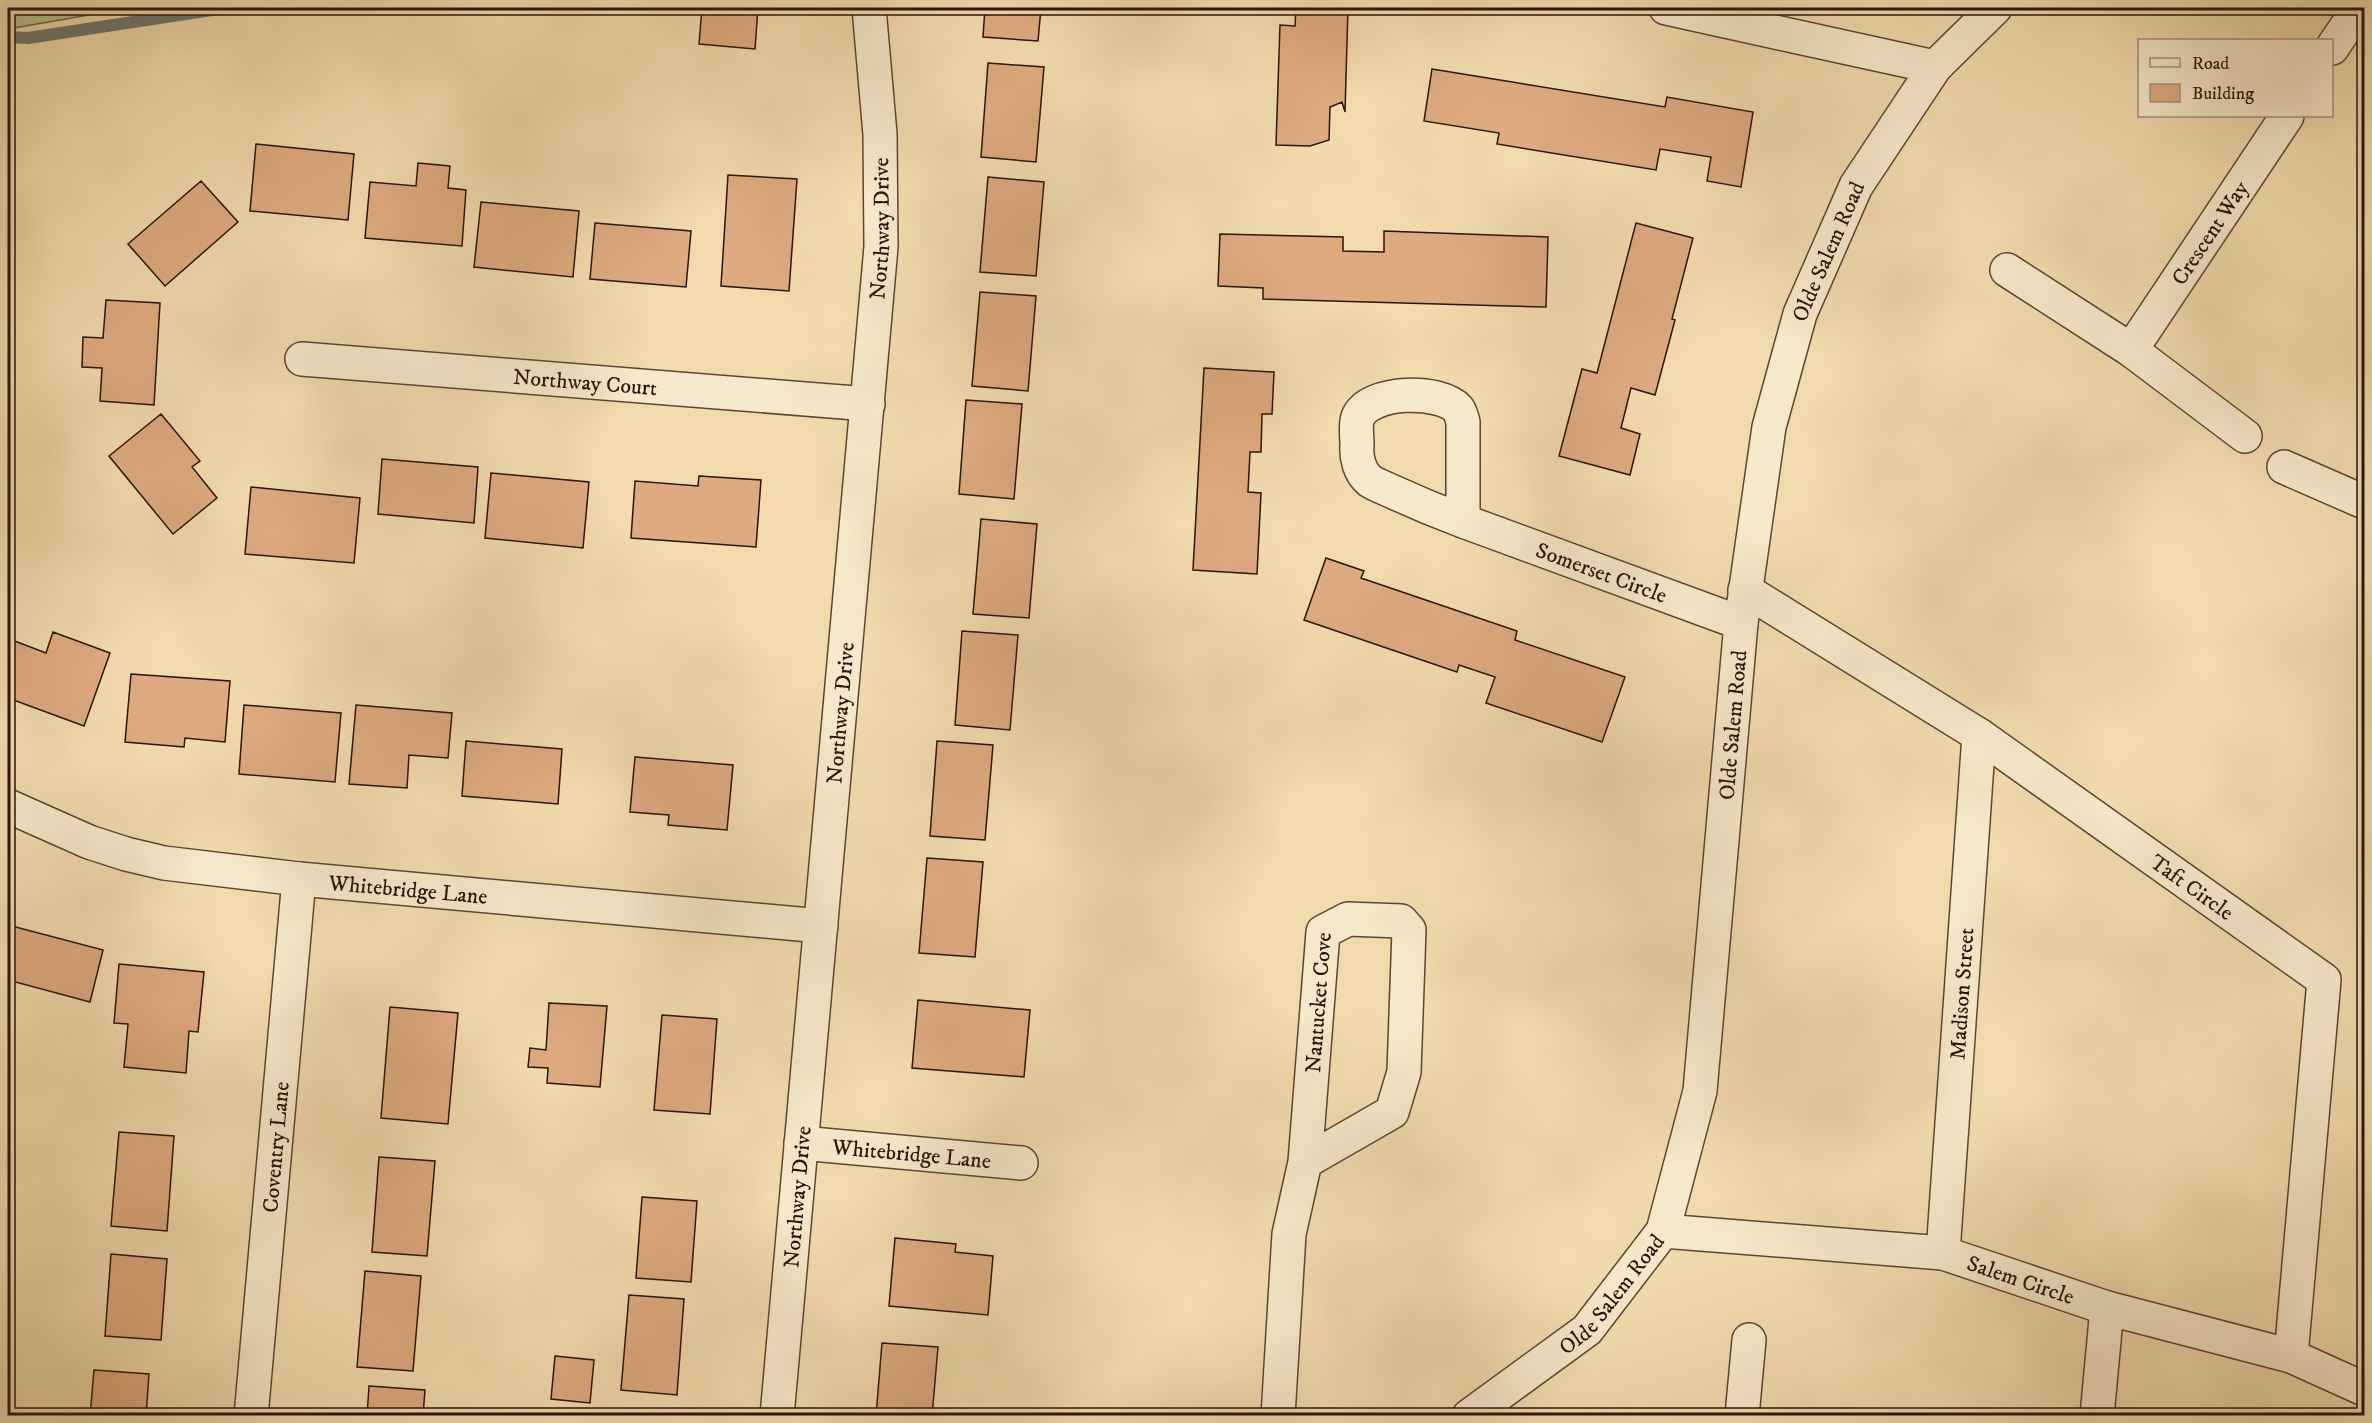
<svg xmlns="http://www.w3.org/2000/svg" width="2372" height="1423" font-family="'IM FELL DW Pica',serif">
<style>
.green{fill:#b5c18d;stroke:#6f6a4c;stroke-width:1.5}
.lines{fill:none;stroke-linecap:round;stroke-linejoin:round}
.stream{stroke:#6e776f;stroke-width:12}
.building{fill:#deaa80;stroke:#29140c;stroke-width:1.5}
.minor-casing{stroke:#5b4634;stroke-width:36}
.minor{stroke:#f6e8ca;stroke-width:33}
.labels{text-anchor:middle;stroke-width:4.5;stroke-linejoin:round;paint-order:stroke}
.street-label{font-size:22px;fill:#29140c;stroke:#f6e8ca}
</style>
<rect width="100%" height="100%" fill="#f1dbad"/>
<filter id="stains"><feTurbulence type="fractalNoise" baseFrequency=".00333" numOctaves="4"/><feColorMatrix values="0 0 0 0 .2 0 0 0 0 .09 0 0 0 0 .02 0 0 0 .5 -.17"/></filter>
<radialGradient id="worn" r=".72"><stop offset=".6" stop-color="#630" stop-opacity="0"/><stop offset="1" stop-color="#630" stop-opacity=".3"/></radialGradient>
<path class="green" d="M 8,8 L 129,8 L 8,29 Z"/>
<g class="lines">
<path class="stream" d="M 8,37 L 28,38 L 225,8"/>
</g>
<path class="building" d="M 702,8 L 758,8 L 755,49 L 699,44 Z
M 985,8 L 1041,8 L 1038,41 L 983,37 Z
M 1296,8 L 1348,8 L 1345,112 L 1342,102 L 1330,107 L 1329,140 L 1310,146 L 1276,145 L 1280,25 L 1295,26 Z
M 988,63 L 1044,67 L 1036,162 L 981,157 Z
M 1432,69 L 1665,107 L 1667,97 L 1753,112 L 1741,187 L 1707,181 L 1711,157 L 1660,149 L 1656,170 L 1497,144 L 1499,133 L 1424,121 Z
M 256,144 L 354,154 L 348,220 L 250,211 Z
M 418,163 L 450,166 L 448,188 L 466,190 L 462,246 L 365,238 L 370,182 L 416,186 Z
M 728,175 L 797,179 L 789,291 L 721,286 Z
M 988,177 L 1044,182 L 1036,276 L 980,272 Z
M 201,181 L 238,222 L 165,286 L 128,244 Z
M 481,202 L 579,211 L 573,277 L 474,267 Z
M 595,223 L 691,231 L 686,287 L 590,279 Z
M 1636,223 L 1693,238 L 1672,319 L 1675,320 L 1655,395 L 1631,388 L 1621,428 L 1640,434 L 1630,475 L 1559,456 L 1582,369 L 1597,373 Z
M 1384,231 L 1548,237 L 1546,307 L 1263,299 L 1263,288 L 1218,286 L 1220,234 L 1343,237 L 1343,251 L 1384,252 Z
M 980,292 L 1036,296 L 1028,391 L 972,386 Z
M 106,300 L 160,303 L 154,405 L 100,401 L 102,368 L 82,367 L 83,337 L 103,338 Z
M 1204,368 L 1274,372 L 1272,414 L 1262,414 L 1261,452 L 1250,452 L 1248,492 L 1261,493 L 1257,574 L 1193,570 Z
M 966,400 L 1022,404 L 1014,499 L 959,494 Z
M 161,414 L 200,461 L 192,467 L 217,498 L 173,534 L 109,456 Z
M 382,459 L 478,467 L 474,523 L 378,514 Z
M 491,473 L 589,482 L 583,548 L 485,538 Z
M 699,476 L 761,480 L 756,547 L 631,538 L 635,481 L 698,486 Z
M 251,487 L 360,498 L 354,563 L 245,554 Z
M 981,519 L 1037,524 L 1029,618 L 973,614 Z
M 1326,558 L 1364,571 L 1361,578 L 1517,631 L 1515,640 L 1625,677 L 1602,742 L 1486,703 L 1495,677 L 1459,665 L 1457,672 L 1304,620 Z
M 962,631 L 1018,635 L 1010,730 L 955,725 Z
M 53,632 L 110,653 L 84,726 L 8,698 L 8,651 L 12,640 L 46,653 Z
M 131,674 L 230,681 L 225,742 L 185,738 L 184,747 L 125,742 Z
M 244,705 L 341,713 L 335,782 L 239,774 Z
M 356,705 L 452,713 L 448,758 L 409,755 L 407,788 L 349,784 Z
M 466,741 L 562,749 L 558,804 L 462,796 Z
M 937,741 L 993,745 L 985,840 L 930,836 Z
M 635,757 L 733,765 L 727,830 L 668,825 L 669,815 L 630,812 Z
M 927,858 L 983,862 L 975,957 L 919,953 Z
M 8,925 L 103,950 L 90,1002 L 8,980 Z
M 119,964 L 204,972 L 198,1032 L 189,1031 L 186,1073 L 124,1067 L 128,1024 L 114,1023 Z
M 918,1000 L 1030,1010 L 1024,1077 L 912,1068 Z
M 549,1003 L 607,1006 L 600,1087 L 547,1083 L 548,1068 L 528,1067 L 530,1048 L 546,1050 Z
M 390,1007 L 458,1013 L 448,1124 L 381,1118 Z
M 662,1015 L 717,1019 L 710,1114 L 654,1110 Z
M 119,1132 L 174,1136 L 167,1231 L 111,1226 Z
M 379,1157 L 435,1161 L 427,1256 L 372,1252 Z
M 642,1197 L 697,1201 L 691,1282 L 636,1278 Z
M 895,1238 L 956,1244 L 955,1252 L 993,1256 L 988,1315 L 889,1306 Z
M 111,1254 L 167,1259 L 161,1340 L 105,1336 Z
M 365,1271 L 421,1276 L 413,1371 L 357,1367 Z
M 629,1295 L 684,1299 L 677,1395 L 621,1390 Z
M 882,1343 L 938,1347 L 932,1416 L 876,1416 Z
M 555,1356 L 594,1360 L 590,1403 L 551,1399 Z
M 94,1370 L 149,1374 L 146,1416 L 90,1416 Z
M 369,1386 L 425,1390 L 423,1416 L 367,1416 Z"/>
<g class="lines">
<defs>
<g id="minor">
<path d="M 1666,8 L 1935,67"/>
<path d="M 2332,48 L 2359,8"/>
<path d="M 2007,270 L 2131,350 L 2245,436"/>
<path id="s1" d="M 2131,350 L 2287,116"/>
<path id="s2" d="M 302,359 L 868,404"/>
<path d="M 2284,467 L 2364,502"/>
<path id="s3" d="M 1463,521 L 1463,422 C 1462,418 1460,412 1458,409 C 1440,389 1370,390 1358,417 C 1355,424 1357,436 1357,444 C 1356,457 1359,472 1370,481 C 1376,485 1385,488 1391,491 C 1415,502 1439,512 1463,521 L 1741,623"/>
<path id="s4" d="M 1745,590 L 1979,735 L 2324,980 L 2291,1356"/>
<path id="s5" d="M 8,806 L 89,842 L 126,854 L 164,863 L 299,879 L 821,926"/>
<path id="s6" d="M 801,1143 L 1021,1163"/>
<path id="s7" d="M 1663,1231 L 1943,1253 L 2107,1308 L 2291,1356 L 2364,1389"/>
<path id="s8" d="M 1943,1253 L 1979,735"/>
<path id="s9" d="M 251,1416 L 299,879"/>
<path id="s10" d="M 777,1416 L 881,247 L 880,134 L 869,8"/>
<path id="s11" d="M 1278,1416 L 1289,1234 L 1305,1162 L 1323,932 L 1348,919 L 1401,921 L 1409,930 L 1404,1072 L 1392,1112 L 1305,1162"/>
<path id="s12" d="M 1469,1416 L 1587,1330 L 1663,1231 L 1700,1091 L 1741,623 L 1769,427 L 1800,314 L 1856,186 L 1935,67 L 1995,8"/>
<path d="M 1742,1416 L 1749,1340"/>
<path d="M 2097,1416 L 2107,1308"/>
</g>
</defs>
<use href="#minor" class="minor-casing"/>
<use href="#minor" class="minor"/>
</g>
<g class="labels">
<g class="street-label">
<text dy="8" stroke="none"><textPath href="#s10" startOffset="1192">Northway Drive</textPath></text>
<text dy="8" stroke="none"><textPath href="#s1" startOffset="141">Crescent Way</textPath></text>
<text dy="8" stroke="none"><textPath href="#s12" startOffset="1269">Olde Salem Road</textPath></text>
<text dy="8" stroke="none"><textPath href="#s2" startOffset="284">Northway Court</textPath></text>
<text dy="8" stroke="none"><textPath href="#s3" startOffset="540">Somerset Circle</textPath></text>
<text dy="8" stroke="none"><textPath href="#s10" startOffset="706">Northway Drive</textPath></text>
<text dy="8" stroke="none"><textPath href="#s12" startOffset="783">Olde Salem Road</textPath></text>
<text dy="8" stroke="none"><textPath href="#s4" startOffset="537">Taft Circle</textPath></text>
<text dy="8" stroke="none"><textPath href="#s5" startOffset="412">Whitebridge Lane</textPath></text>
<text dy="8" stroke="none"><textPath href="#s8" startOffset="260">Madison Street</textPath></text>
<text dy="8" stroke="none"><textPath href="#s11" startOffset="416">Nantucket Cove</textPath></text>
<text dy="8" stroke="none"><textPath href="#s9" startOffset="270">Coventry Lane</textPath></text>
<text dy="8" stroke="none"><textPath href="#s6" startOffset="111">Whitebridge Lane</textPath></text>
<text dy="8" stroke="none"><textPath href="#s10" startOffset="220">Northway Drive</textPath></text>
<text dy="8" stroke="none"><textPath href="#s7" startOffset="363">Salem Circle</textPath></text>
<text dy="8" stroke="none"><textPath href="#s12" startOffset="189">Olde Salem Road</textPath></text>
</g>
</g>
<rect width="2372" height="1423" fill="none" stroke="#f1dbad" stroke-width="30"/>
<rect x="9" y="9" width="2354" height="1405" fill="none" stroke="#29140c" stroke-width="3"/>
<rect x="15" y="15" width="2342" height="1393" fill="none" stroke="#29140c" stroke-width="1.5"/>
<rect x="2138" y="39" width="195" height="78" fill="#f6e8ca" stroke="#a4937e" stroke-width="1.5"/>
<rect x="2150" y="58" width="30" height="9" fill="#f6e8ca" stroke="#a4937e" stroke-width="1.5"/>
<text x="2192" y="69" font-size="18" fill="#29140c">Road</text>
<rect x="2150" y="84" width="30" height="18" fill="#deaa80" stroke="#a4937e" stroke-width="1.5"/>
<text x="2192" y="99" font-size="18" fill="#29140c">Building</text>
<rect width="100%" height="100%" filter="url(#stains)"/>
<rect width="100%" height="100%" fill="url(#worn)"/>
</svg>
